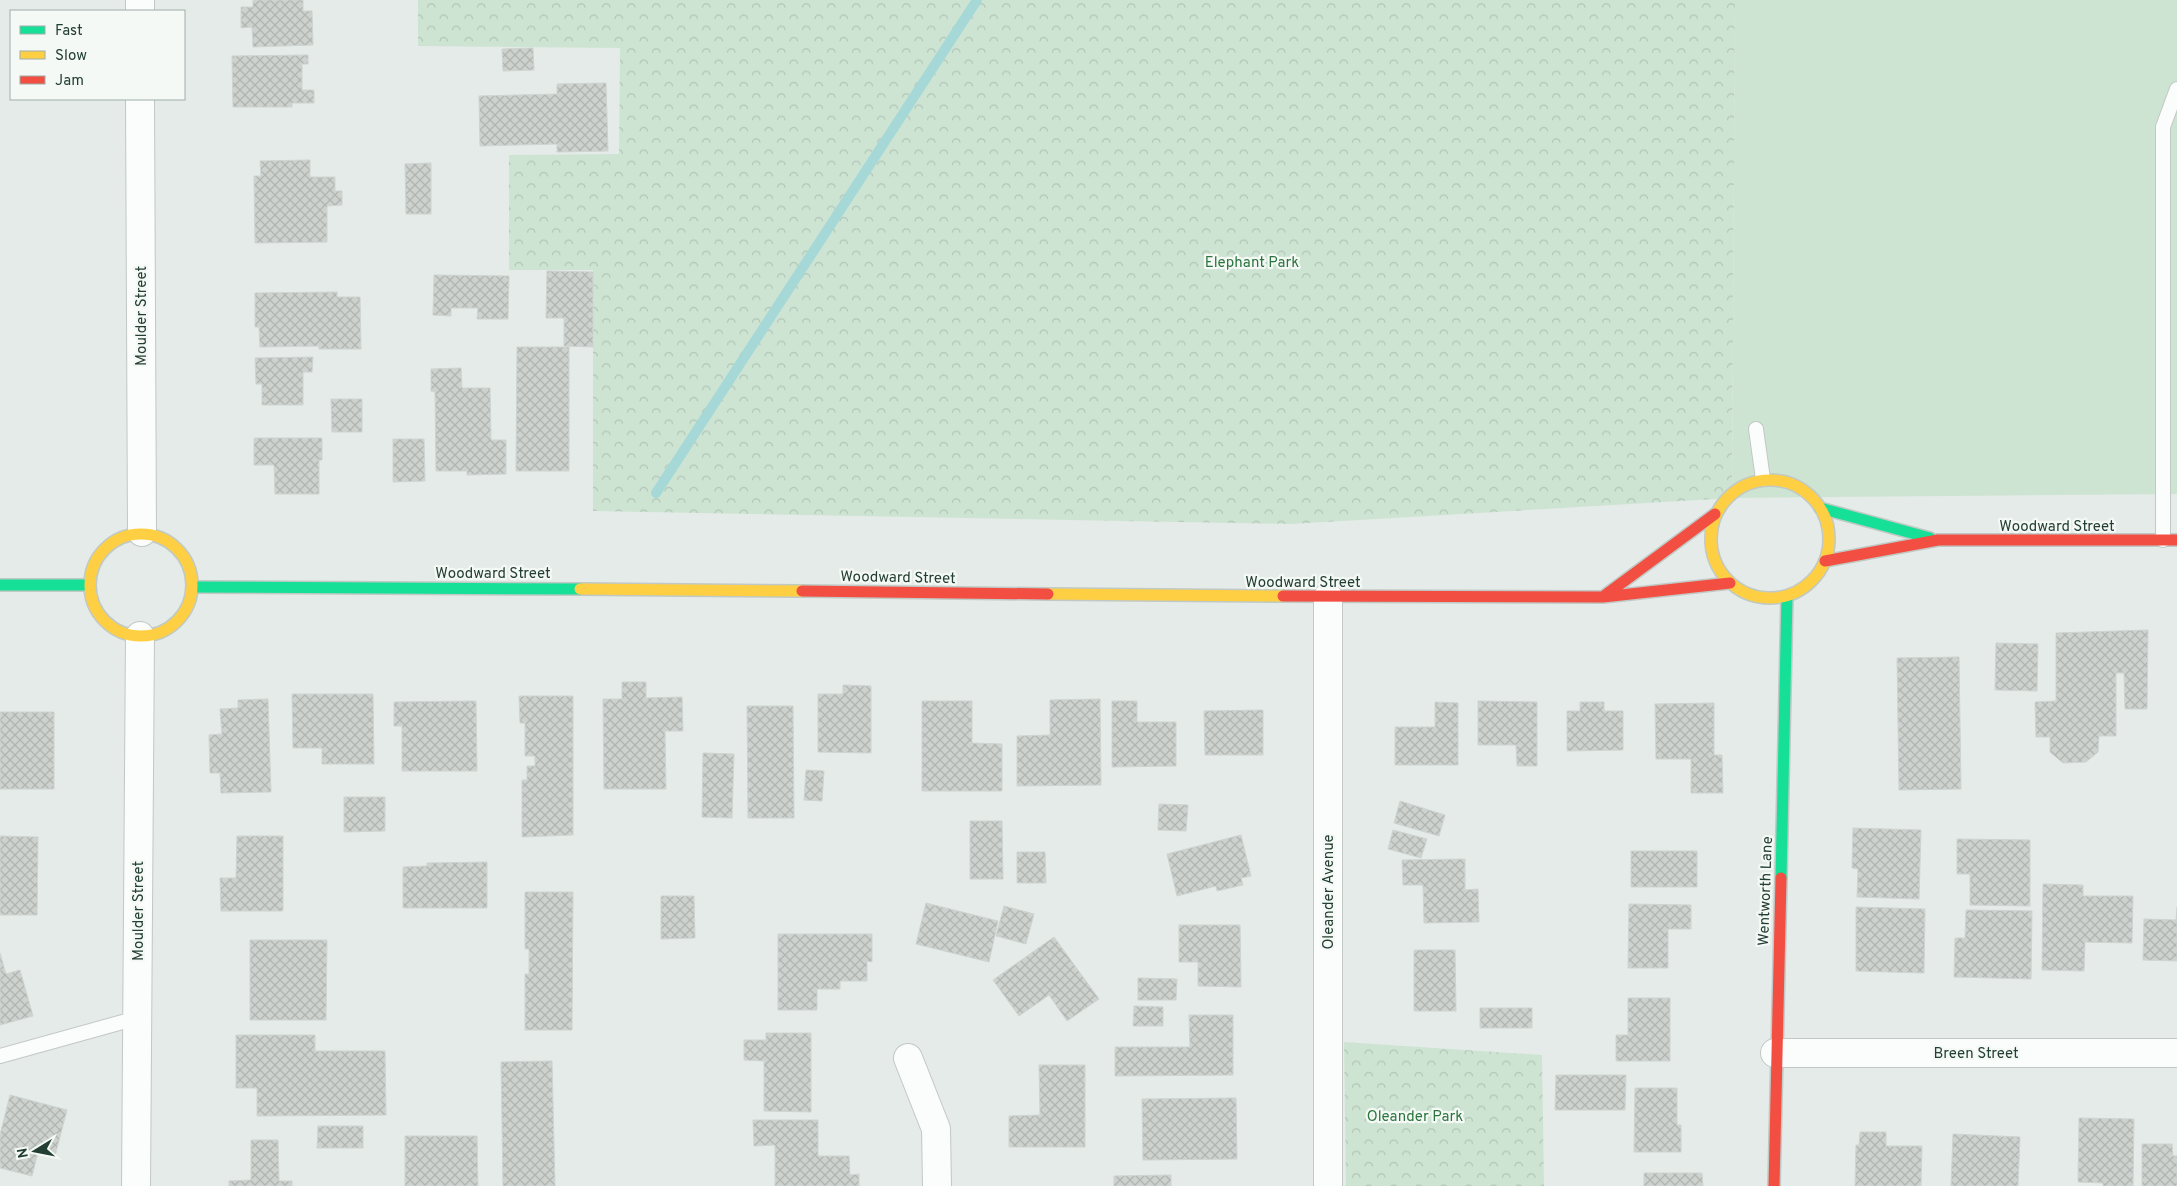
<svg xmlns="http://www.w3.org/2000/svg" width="2177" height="1186" font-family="Overpass,sans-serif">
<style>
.forest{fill:url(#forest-crowns)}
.pitch{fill:#cee4d3}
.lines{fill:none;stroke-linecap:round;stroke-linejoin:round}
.stream{stroke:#a7d8d8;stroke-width:10}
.building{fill:url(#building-cross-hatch);stroke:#ced4d1}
.lane-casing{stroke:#c2c8c5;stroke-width:16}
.street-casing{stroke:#c2c8c5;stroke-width:30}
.fast-casing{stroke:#c1c9c5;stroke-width:14}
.slow-casing{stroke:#c1c9c5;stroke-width:14}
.jam-casing{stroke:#c1c9c5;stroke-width:14}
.lane{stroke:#fbfcfc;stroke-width:14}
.street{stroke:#fbfcfc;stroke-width:28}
.fast{stroke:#16e098;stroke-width:11}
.slow{stroke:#ffcf43;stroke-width:11}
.jam{stroke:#f24e42;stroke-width:11}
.labels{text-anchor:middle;stroke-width:4.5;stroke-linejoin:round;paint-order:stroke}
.park-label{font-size:15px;fill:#2d753f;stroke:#f4f9f6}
.street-label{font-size:15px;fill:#233e33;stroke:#f4f9f6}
</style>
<defs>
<pattern id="forest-crowns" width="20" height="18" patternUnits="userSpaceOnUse" patternTransform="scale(1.25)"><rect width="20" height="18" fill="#cee4d3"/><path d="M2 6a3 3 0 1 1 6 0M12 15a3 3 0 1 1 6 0" fill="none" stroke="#b1c5b6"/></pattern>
<pattern id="building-cross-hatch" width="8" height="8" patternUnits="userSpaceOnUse" patternTransform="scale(1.25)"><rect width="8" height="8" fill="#cdd2cf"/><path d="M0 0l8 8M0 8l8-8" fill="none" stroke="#b0b5b2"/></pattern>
</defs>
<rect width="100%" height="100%" fill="#e5ebe8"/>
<path class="forest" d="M 418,0 L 1735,0 L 1732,498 L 1291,524 L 593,511 L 593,270 L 509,270 L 509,155 L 619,154 L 620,48 L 418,46 Z
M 1344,1042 L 1542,1055 L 1544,1186 L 1346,1186 Z"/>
<path class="pitch" d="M 1735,0 L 2177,0 L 2177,494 L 1732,498 Z"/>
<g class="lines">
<path class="stream" d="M 656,493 L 977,0"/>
</g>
<path class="building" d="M 253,0 L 303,0 L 303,11 L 312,11 L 313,45 L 253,47 L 252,27 L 241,28 L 241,7 L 253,7 Z
M 533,48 L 534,70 L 503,71 L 502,49 Z
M 308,55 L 308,64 L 302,64 L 302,90 L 314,90 L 314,103 L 292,103 L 292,107 L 233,107 L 232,56 Z
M 606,83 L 608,151 L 557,152 L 557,144 L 480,146 L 479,96 L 557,94 L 557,84 Z
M 310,160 L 310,177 L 335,177 L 335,191 L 342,191 L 342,205 L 327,206 L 327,242 L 255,243 L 254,176 L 261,176 L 260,161 Z
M 431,163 L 431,214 L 406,214 L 405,164 Z
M 547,271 L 593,272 L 593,347 L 564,346 L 564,318 L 546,318 Z
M 434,275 L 509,276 L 508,319 L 477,319 L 478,308 L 451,308 L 451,316 L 433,315 Z
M 337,292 L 337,297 L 360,297 L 361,349 L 319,349 L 319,346 L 260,347 L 259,327 L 255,327 L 255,293 Z
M 517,347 L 569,347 L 569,471 L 516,471 Z
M 313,357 L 312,372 L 303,372 L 303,405 L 262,405 L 262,384 L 256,384 L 255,358 Z
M 461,368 L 462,388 L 490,388 L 491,440 L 506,440 L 506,474 L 467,475 L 467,471 L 436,471 L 435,392 L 431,391 L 431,369 Z
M 331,399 L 362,399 L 362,432 L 332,432 Z
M 254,438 L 322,438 L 322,460 L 319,460 L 319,494 L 275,494 L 274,465 L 254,465 Z
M 393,439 L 424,439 L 425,481 L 393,482 Z
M 2148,630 L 2147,709 L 2125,709 L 2124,673 L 2116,673 L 2116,736 L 2099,736 L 2098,752 L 2086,762 L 2063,763 L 2050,752 L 2050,737 L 2036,737 L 2035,702 L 2056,701 L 2056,633 Z
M 1996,643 L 2038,644 L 2037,691 L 1995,690 Z
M 1959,657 L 1961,789 L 1899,790 L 1897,658 Z
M 622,682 L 646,682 L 646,698 L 682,697 L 683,731 L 665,731 L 666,789 L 604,789 L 603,699 L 622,699 Z
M 843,685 L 871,686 L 871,753 L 818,752 L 818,694 L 843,694 Z
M 292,694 L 373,694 L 374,764 L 322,764 L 322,748 L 293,748 Z
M 519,696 L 573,696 L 573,835 L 522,837 L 522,780 L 527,780 L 527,766 L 535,766 L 535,756 L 525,756 L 525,723 L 520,723 Z
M 268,699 L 271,792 L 221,793 L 220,773 L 210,773 L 209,735 L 222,734 L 220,709 L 238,708 L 238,700 Z
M 1100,699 L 1101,785 L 1017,786 L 1017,736 L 1050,735 L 1050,700 Z
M 476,701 L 477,771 L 402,771 L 402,726 L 394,726 L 394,702 Z
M 922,701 L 972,701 L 972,743 L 1002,744 L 1002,791 L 922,791 Z
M 1112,701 L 1137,701 L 1137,722 L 1176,722 L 1176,766 L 1112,767 Z
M 1478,701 L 1537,702 L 1537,766 L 1517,766 L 1516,745 L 1478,745 Z
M 1435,702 L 1458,703 L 1458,765 L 1395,765 L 1395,727 L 1435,727 Z
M 1580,702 L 1604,702 L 1604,711 L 1623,711 L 1623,750 L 1567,751 L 1567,711 L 1580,711 Z
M 1714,703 L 1714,755 L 1722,755 L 1723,793 L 1691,793 L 1691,759 L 1656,759 L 1655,704 Z
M 747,706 L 793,706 L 794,818 L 748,818 Z
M 1263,710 L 1263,755 L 1205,755 L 1204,711 Z
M 0,712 L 54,712 L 54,789 L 0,789 Z
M 703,753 L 734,754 L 732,818 L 702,817 Z
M 806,770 L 824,771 L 822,801 L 804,800 Z
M 344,797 L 385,797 L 385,831 L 344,832 Z
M 1400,801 L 1445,815 L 1439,836 L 1394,823 Z
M 1159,804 L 1188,805 L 1186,831 L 1158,830 Z
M 970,821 L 1002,821 L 1003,879 L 970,879 Z
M 1853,828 L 1921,830 L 1919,899 L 1857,897 L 1858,869 L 1852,868 Z
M 1393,830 L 1427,839 L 1421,858 L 1388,849 Z
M 1241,835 L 1251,876 L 1241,878 L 1243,885 L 1217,891 L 1216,886 L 1177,896 L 1167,854 Z
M 0,836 L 38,837 L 37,915 L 0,915 Z
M 237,836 L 283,836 L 283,911 L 221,911 L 220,878 L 236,878 Z
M 1957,839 L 2030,840 L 2030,906 L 1970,905 L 1970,874 L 1957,874 Z
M 1631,851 L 1697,851 L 1697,887 L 1631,887 Z
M 1017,852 L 1045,852 L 1046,883 L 1017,883 Z
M 1465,859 L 1465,890 L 1478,889 L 1479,922 L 1424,923 L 1423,885 L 1403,885 L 1402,860 Z
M 487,862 L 487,908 L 403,908 L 403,867 L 427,866 L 427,863 Z
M 2043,884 L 2083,885 L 2083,896 L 2133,896 L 2132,943 L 2085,942 L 2084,971 L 2042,970 Z
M 525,892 L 573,892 L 572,1030 L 525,1030 L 525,974 L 529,974 L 529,949 L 525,949 Z
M 661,896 L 694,896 L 695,938 L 661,939 Z
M 926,903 L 998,921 L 989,962 L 916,944 Z
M 1629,904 L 1691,905 L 1691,929 L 1668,929 L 1668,968 L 1628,968 Z
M 1004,906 L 1034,914 L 1026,944 L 996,936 Z
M 1856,907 L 1925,909 L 1924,973 L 1856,971 Z
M 2177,907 L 2177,961 L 2143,960 L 2144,919 L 2176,920 Z
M 1966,910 L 2032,911 L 2031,979 L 1954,977 L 1955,938 L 1965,938 Z
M 1179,925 L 1240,925 L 1241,987 L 1198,986 L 1198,962 L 1179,962 Z
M 778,934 L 872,934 L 872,962 L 867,961 L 867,981 L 840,981 L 840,989 L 817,989 L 817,1010 L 778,1010 Z
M 1054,937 L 1099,999 L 1067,1021 L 1049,995 L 1019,1016 L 993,980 Z
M 250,940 L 327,940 L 326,1020 L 250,1020 Z
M 1414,950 L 1455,950 L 1456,1011 L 1414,1011 Z
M 0,953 L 6,974 L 20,970 L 33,1016 L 0,1025 Z
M 1138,978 L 1177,979 L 1176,1000 L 1138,1000 Z
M 1628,998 L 1670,998 L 1670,1061 L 1616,1061 L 1616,1035 L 1628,1035 Z
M 1134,1006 L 1163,1007 L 1163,1026 L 1133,1026 Z
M 1480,1008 L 1532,1008 L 1532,1028 L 1480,1028 Z
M 1189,1015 L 1233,1015 L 1233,1075 L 1115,1076 L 1115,1047 L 1190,1047 Z
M 766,1033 L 811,1033 L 811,1112 L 764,1111 L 764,1061 L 744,1060 L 744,1040 L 766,1040 Z
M 236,1035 L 315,1035 L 315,1051 L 385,1051 L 386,1115 L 257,1116 L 257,1088 L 236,1088 Z
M 552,1061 L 555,1186 L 503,1186 L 501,1062 Z
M 1039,1065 L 1085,1065 L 1085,1147 L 1009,1147 L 1009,1116 L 1040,1115 Z
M 1556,1075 L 1626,1075 L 1625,1110 L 1555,1110 Z
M 1635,1088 L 1677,1088 L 1677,1125 L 1681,1125 L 1681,1152 L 1634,1152 Z
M 10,1095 L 67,1110 L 55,1156 L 38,1152 L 32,1176 L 0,1168 L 0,1135 Z
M 1236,1098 L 1237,1159 L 1143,1160 L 1142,1099 Z
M 2079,1118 L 2134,1119 L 2133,1186 L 2103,1186 L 2103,1183 L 2078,1182 Z
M 753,1120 L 818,1120 L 818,1156 L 849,1156 L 850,1175 L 859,1174 L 859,1186 L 775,1186 L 775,1145 L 754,1146 Z
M 318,1126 L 363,1126 L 363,1148 L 317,1148 Z
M 1860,1132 L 1886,1132 L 1886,1146 L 1922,1146 L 1921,1186 L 1855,1186 L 1856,1145 L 1859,1145 Z
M 1953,1134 L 2020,1137 L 2018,1186 L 1951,1186 Z
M 405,1136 L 477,1136 L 478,1186 L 405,1186 Z
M 251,1140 L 278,1140 L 279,1181 L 292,1181 L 292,1186 L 229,1186 L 229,1181 L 251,1180 Z
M 2142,1144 L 2172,1144 L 2173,1156 L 2177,1156 L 2177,1186 L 2142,1186 Z
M 1644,1173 L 1702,1173 L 1703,1186 L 1644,1186 Z
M 1171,1175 L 1171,1186 L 1114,1186 L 1114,1176 Z"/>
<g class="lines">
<defs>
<path id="lane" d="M 1756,429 L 1763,479
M 2163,540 L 2163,127 L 2177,89
M 0,1056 L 137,1018"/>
<path id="street" d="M 140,0 L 140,11
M 140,99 L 142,532
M 1775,1053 L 2177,1053
M 908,1058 L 936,1129 L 937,1186
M 136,1186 L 140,636
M 1328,1186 L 1328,597"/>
<path id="fast" d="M 1820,508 L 1930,538
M 0,585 L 89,585
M 193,587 L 580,589
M 1781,878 L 1787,596"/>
<path id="slow" d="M1711 539a59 59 0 1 1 118 0a59 59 0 1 1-118 0Z
M90 585a51 51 0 1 1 102 0a51 51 0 1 1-102 0Z
M 580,589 L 802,591
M 1048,594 L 1283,596"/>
<path id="jam" d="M 1825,561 L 1938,540 L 2177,540
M 802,591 L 1048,594
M 1283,596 L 1603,597 L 1730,583
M 1604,596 L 1715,514
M 1774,1186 L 1781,878"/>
</defs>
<use href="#lane" class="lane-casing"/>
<use href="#street" class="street-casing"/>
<use href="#fast" class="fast-casing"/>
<use href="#slow" class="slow-casing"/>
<use href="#jam" class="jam-casing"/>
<use href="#lane" class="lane"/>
<use href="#street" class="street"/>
<use href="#fast" class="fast"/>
<use href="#slow" class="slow"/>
<use href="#jam" class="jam"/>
</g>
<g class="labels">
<g class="park-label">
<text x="1252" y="267">Elephant Park</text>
<text x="1415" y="1121">Oleander Park</text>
</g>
<g class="street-label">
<text transform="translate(141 316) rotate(-90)" y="5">Moulder Street</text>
<text x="2057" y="531">Woodward Street</text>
<text x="493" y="578">Woodward Street</text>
<text transform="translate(898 577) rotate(1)" y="5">Woodward Street</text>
<text x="1303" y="587">Woodward Street</text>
<text transform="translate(1765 891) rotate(-88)" y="5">Wentworth Lane</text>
<text transform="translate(1328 892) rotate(-90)" y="5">Oleander Avenue</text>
<text transform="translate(138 911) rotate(-90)" y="5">Moulder Street</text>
<text x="1976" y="1058">Breen Street</text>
</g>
</g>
<rect x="10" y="10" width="175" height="90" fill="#f4f9f6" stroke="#a0aea8"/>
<rect x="20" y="26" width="25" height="8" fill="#16e098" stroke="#a0aea8"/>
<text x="55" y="35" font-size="15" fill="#233e33">Fast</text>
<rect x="20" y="51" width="25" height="8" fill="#ffcf43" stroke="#a0aea8"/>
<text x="55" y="60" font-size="15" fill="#233e33">Slow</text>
<rect x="20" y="76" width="25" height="8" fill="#f24e42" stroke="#a0aea8"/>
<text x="55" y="85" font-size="15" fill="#233e33">Jam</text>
<g transform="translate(35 1151) rotate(260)" stroke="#f4f9f6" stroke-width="4" paint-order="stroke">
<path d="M0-4L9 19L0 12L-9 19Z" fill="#233e33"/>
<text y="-8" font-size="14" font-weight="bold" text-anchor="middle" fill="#233e33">N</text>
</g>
</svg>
